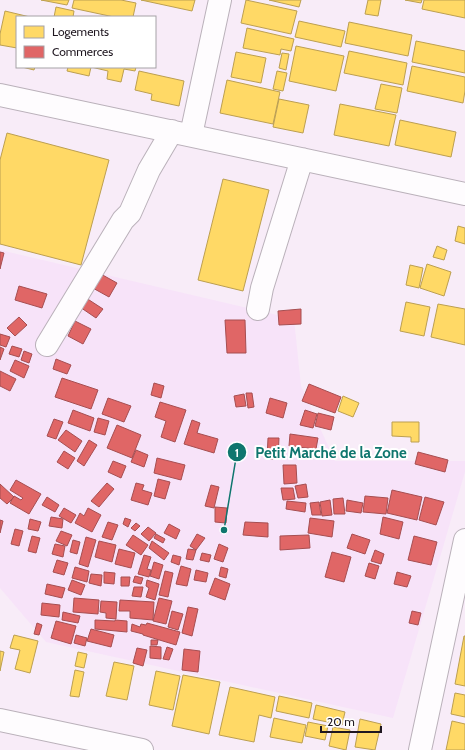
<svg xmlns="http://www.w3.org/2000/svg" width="465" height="750" font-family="Cabin,sans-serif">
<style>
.built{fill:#f7e3f9}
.homes{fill:#ffd966;stroke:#bc9f51}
.shops{fill:#e06666;stroke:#a64e51}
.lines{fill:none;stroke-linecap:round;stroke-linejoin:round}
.minor-casing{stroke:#bab1ba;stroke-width:24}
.minor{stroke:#fefcfe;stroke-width:22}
.leader{fill:none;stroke:#0f766e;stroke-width:1.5}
.callout-dot{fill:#0f766e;stroke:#fff;stroke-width:1.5}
.mark-label{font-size:12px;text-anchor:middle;font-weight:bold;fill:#fff}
.callout-label{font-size:15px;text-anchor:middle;font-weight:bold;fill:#0f766e;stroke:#fff;stroke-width:4;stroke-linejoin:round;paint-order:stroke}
</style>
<rect width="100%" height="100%" fill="#f8ecf8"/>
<path class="built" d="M 0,250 L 294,319 L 301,386 L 335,461 L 465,461 L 465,472 L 393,718 L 46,642 L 0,588 Z"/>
<path class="homes" d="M 41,0 L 69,0 L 67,5 Z
M 74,0 L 121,0 L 136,3 L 133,17 L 114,17 L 72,8 Z
M 141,0 L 195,0 L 192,11 Z
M 246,0 L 297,11 L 291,34 L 241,23 Z
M 269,0 L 301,0 L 299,7 Z
M 368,0 L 381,0 L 378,16 L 365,14 Z
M 405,0 L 422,0 L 421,3 Z
M 424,0 L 465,0 L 465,18 L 422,9 Z
M 56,7 L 74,11 L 73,17 L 54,17 Z
M 5,11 L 30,17 L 17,17 L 17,48 L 0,45 L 0,34 Z
M 299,21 L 345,31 L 341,47 L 295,37 Z
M 349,22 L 412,35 L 408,56 L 345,43 Z
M 247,28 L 294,39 L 291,51 L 281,49 L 280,55 L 243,48 Z
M 416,41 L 465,51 L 465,73 L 412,62 Z
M 296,46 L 344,56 L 336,91 L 289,81 Z
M 349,51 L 407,63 L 403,85 L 344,73 Z
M 236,52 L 266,58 L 261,83 L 231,77 Z
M 282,53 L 289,54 L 286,70 L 279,68 Z
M 412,66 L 465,77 L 465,91 L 463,103 L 407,91 Z
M 22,67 L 35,67 L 34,70 Z
M 68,67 L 91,67 L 89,76 L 67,71 Z
M 91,67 L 136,67 L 135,71 L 124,69 L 121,82 L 107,79 L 108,71 Z
M 139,71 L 184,81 L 179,106 L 151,100 L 152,94 L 135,90 Z
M 277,71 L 287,73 L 283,91 L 273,89 Z
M 227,80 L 280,92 L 273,124 L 220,113 Z
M 381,84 L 402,88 L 397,113 L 375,109 Z
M 279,99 L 309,105 L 303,133 L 273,127 Z
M 340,104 L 396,115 L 389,146 L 334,135 Z
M 400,120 L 456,132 L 451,157 L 395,145 Z
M 7,133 L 109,160 L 81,265 L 0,244 L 0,160 Z
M 223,179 L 269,190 L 243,291 L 198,280 Z
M 458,226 L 465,228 L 465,244 L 455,241 Z
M 437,246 L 447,250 L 444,260 L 433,257 Z
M 427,264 L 451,272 L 444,296 L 420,288 Z
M 410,265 L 423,268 L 419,288 L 406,285 Z
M 406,302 L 430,307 L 424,336 L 400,331 Z
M 438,304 L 465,309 L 465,345 L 431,337 Z
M 343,396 L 359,403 L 353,417 L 338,411 Z
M 392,422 L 419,422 L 419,442 L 411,442 L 411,437 L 392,436 Z
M 14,635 L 38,641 L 30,673 L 15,669 L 20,650 L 10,648 Z
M 464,636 L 465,636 L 465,686 L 455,684 Z
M 0,651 L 4,652 L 0,671 Z
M 78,652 L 87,654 L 84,668 L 75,666 Z
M 114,662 L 134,666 L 127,700 L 106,696 Z
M 75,670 L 84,672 L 79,697 L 70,696 Z
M 156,671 L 180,676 L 173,710 L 149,705 Z
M 183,675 L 220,682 L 209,734 L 172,726 Z
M 230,687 L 275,697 L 271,718 L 259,715 L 254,742 L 219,735 Z
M 455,693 L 465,695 L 465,717 L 451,714 Z
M 279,696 L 312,703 L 309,718 L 276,711 Z
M 316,705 L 345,712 L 342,725 L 313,719 Z
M 274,718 L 306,725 L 302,743 L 270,737 Z
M 360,719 L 381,724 L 375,750 L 355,747 Z
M 452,721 L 465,724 L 465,750 L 446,750 Z
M 308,722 L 328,726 L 325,740 L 305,736 Z
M 333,727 L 350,730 L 346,750 L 329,746 Z"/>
<path class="shops" d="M 0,252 L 4,253 L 0,269 Z
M 99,273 L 117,283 L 109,297 L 91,287 Z
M 19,286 L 47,294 L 42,308 L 15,300 Z
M 83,296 L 103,309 L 96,318 L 77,305 Z
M 301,309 L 301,324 L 279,325 L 278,311 Z
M 19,317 L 27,325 L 15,336 L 7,328 Z
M 225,320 L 245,320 L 246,353 L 227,353 Z
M 75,321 L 91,329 L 83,344 L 68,336 Z
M 0,334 L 10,337 L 6,347 L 0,345 Z
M 12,346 L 22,349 L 19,357 L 9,354 Z
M 0,347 L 4,349 L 0,360 Z
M 24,351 L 32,354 L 29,363 L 21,360 Z
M 56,359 L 71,365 L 67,374 L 53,369 Z
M 15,360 L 29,366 L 24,378 L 10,371 Z
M 0,371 L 16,379 L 10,391 L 0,386 Z
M 62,378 L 98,390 L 91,409 L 55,397 Z
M 154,383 L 164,386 L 161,398 L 151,395 Z
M 309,384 L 341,397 L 335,413 L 302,401 Z
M 246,393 L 252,393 L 254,407 L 248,408 Z
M 244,394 L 246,406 L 236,407 L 234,396 Z
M 108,398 L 131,406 L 124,422 L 102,414 Z
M 270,398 L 287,403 L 283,418 L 266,413 Z
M 160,402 L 186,410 L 175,442 L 161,437 L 166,421 L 155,417 Z
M 73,410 L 94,418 L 90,431 L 68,423 Z
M 305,410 L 317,414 L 313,428 L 300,425 Z
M 318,413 L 334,417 L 331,430 L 315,426 Z
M 98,418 L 109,421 L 105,435 L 94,432 Z
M 54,419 L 63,422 L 56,439 L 47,436 Z
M 192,420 L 200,423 L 197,433 L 218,439 L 214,453 L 184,444 Z
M 117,425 L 141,435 L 132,458 L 107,448 Z
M 66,430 L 82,441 L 75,452 L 58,440 Z
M 290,434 L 318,438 L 316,449 L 289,446 Z
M 268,438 L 279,438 L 278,459 L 267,459 Z
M 89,440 L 97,445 L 84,466 L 77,461 Z
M 136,450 L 148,455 L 144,467 L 131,462 Z
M 64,451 L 75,458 L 68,469 L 57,462 Z
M 418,452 L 448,460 L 445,472 L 415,464 Z
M 157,458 L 185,465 L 181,480 L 154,473 Z
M 113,461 L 126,466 L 121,478 L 108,472 Z
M 283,465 L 296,465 L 297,483 L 284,484 Z
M 158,479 L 170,482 L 165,499 L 154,496 Z
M 16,480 L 41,494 L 29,514 L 10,503 L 14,496 L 21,500 L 23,498 L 10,490 Z
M 107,483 L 114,489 L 99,507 L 91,501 Z
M 136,483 L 144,485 L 142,490 L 152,493 L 148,505 L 131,500 Z
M 0,484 L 14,497 L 7,504 L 0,498 Z
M 306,484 L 308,497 L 298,498 L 295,486 Z
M 211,485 L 219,487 L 214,508 L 205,506 Z
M 281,488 L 293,488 L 295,499 L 283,500 Z
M 392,490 L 422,497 L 417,520 L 387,513 Z
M 365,496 L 388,498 L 386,514 L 363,512 Z
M 47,497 L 59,505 L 55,512 L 42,505 Z
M 425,497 L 444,502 L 436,525 L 419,520 Z
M 343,498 L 345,514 L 334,514 L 333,499 Z
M 330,500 L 332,515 L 322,516 L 320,502 Z
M 347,500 L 363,503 L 361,513 L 346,511 Z
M 287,501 L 306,503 L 305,512 L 286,509 Z
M 319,502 L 321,515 L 312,515 L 310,503 Z
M 215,507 L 227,508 L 226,523 L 215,522 Z
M 64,508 L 76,515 L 71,523 L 59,516 Z
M 88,508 L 101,515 L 92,532 L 75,523 L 80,513 L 84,516 Z
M 51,517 L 63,519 L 62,528 L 49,526 Z
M 383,517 L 403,522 L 399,539 L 380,534 Z
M 125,518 L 131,520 L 128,527 L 123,524 Z
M 310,518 L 334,521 L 332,537 L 308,533 Z
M 30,519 L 41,522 L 38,531 L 28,529 Z
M 0,520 L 3,521 L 0,533 Z
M 108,522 L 118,525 L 112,540 L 102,537 Z
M 245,522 L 268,523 L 268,537 L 243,535 Z
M 136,523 L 140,526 L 135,531 L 131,528 Z
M 169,524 L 180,530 L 176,539 L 164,533 Z
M 148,527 L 156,533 L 149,541 L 141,534 Z
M 15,529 L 23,531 L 19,546 L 11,544 Z
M 61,531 L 72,535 L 67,546 L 56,541 Z
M 156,534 L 165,539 L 163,543 L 154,538 Z
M 197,534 L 205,538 L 196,550 L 190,546 Z
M 352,534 L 370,540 L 365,554 L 347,548 Z
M 133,535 L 148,545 L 141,555 L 126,545 Z
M 309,535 L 310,548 L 280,550 L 280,536 Z
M 32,536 L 40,538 L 36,553 L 28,551 Z
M 414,536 L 437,542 L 431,565 L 408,560 Z
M 86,537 L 96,540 L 88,567 L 79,564 Z
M 73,540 L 80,542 L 77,554 L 70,552 Z
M 99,541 L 116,545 L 112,562 L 95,557 Z
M 152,541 L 169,553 L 164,560 L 149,548 Z
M 55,544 L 65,546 L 63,557 L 52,554 Z
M 219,544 L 228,548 L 223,562 L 214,559 Z
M 119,549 L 135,553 L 131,568 L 115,564 Z
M 188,549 L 196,550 L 193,560 L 186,559 Z
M 375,550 L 384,554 L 381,564 L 371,561 Z
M 332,552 L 351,557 L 344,582 L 325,577 Z
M 202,553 L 211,555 L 209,562 L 200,560 Z
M 144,555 L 151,557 L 147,569 L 151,570 L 149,577 L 138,574 Z
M 173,555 L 181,557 L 179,565 L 171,562 Z
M 57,560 L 68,563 L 64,575 L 53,572 Z
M 154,562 L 163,565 L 159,579 L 150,576 Z
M 369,563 L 379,566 L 375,579 L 365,576 Z
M 181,566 L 191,569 L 187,586 L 176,584 Z
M 75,567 L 89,571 L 87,582 L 72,578 Z
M 221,567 L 228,569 L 226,578 L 219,576 Z
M 196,570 L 208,573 L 206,582 L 194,580 Z
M 165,571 L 173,573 L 168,597 L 159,595 Z
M 104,572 L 115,573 L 114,584 L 104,583 Z
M 397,572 L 411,576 L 407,587 L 394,584 Z
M 91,574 L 102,575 L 101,586 L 89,583 Z
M 135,576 L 143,578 L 141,584 L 133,582 Z
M 121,577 L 130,577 L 129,586 L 121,586 Z
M 215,578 L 230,584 L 225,600 L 209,594 Z
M 72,580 L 85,585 L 81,595 L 68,590 Z
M 147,580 L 159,584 L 155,600 L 146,597 L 149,588 L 146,586 Z
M 47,584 L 65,588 L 62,598 L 45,594 Z
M 134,587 L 143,587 L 141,597 L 132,596 Z
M 74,598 L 99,600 L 98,614 L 73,612 Z
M 159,598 L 172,601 L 166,624 L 153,621 Z
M 120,600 L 154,602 L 153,620 L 130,618 L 130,611 L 119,611 Z
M 101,601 L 117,602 L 116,619 L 106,618 L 106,613 L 100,612 Z
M 42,603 L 60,605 L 59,617 L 41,615 Z
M 188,607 L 198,609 L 192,636 L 182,633 Z
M 172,611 L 183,614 L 178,630 L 168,627 Z
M 412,611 L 421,613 L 418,625 L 409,623 Z
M 63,612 L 80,616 L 78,623 L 62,620 Z
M 95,620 L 115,621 L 115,620 L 127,621 L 127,632 L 95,629 Z
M 56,621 L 76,626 L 71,644 L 51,638 Z
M 37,623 L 42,625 L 39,635 L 34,634 Z
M 147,623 L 180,632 L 176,645 L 143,635 L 143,634 L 131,631 L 132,624 L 140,627 L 141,624 L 146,625 Z
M 91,629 L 114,635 L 111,647 L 87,641 Z
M 76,635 L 87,638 L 85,646 L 74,643 Z
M 151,640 L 158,640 L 157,645 L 151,645 Z
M 150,646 L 161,647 L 161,659 L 150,658 Z
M 167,647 L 173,649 L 169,660 L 163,659 Z
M 137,648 L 147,650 L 143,666 L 133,663 Z
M 184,649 L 200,651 L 198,672 L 182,670 Z"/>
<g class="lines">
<defs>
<path id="minor" d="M 0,95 L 465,194
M 191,135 L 220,0
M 258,309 L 262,288 L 302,159
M 47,345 L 123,220 L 130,213 L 149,170 L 172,131
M 0,720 L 142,750
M 420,750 L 465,540"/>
</defs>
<use href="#minor" class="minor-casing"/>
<use href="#minor" class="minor"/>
</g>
<path class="leader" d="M224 530L237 452"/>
<g class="callout-dot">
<circle cx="224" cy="530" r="4"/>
<circle cx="237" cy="452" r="10"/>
</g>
<g class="mark-label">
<text x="237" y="457">1</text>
</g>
<g class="callout-label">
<text x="331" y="458">Petit Marché de la Zone</text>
</g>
<rect x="16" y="16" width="140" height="52" fill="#ffffff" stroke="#a5a2a6"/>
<rect x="24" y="26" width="20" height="12" fill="#ffd966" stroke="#a5a2a6"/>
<text x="52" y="36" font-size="12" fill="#1f1720">Logements</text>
<rect x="24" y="46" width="20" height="12" fill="#e06666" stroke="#a5a2a6"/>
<text x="52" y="56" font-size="12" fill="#1f1720">Commerces</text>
<path d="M321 726v6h60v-6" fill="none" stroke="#1f1720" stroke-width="2"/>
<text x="327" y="726" font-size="12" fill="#1f1720" stroke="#ffffff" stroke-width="3" paint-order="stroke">20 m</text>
</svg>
